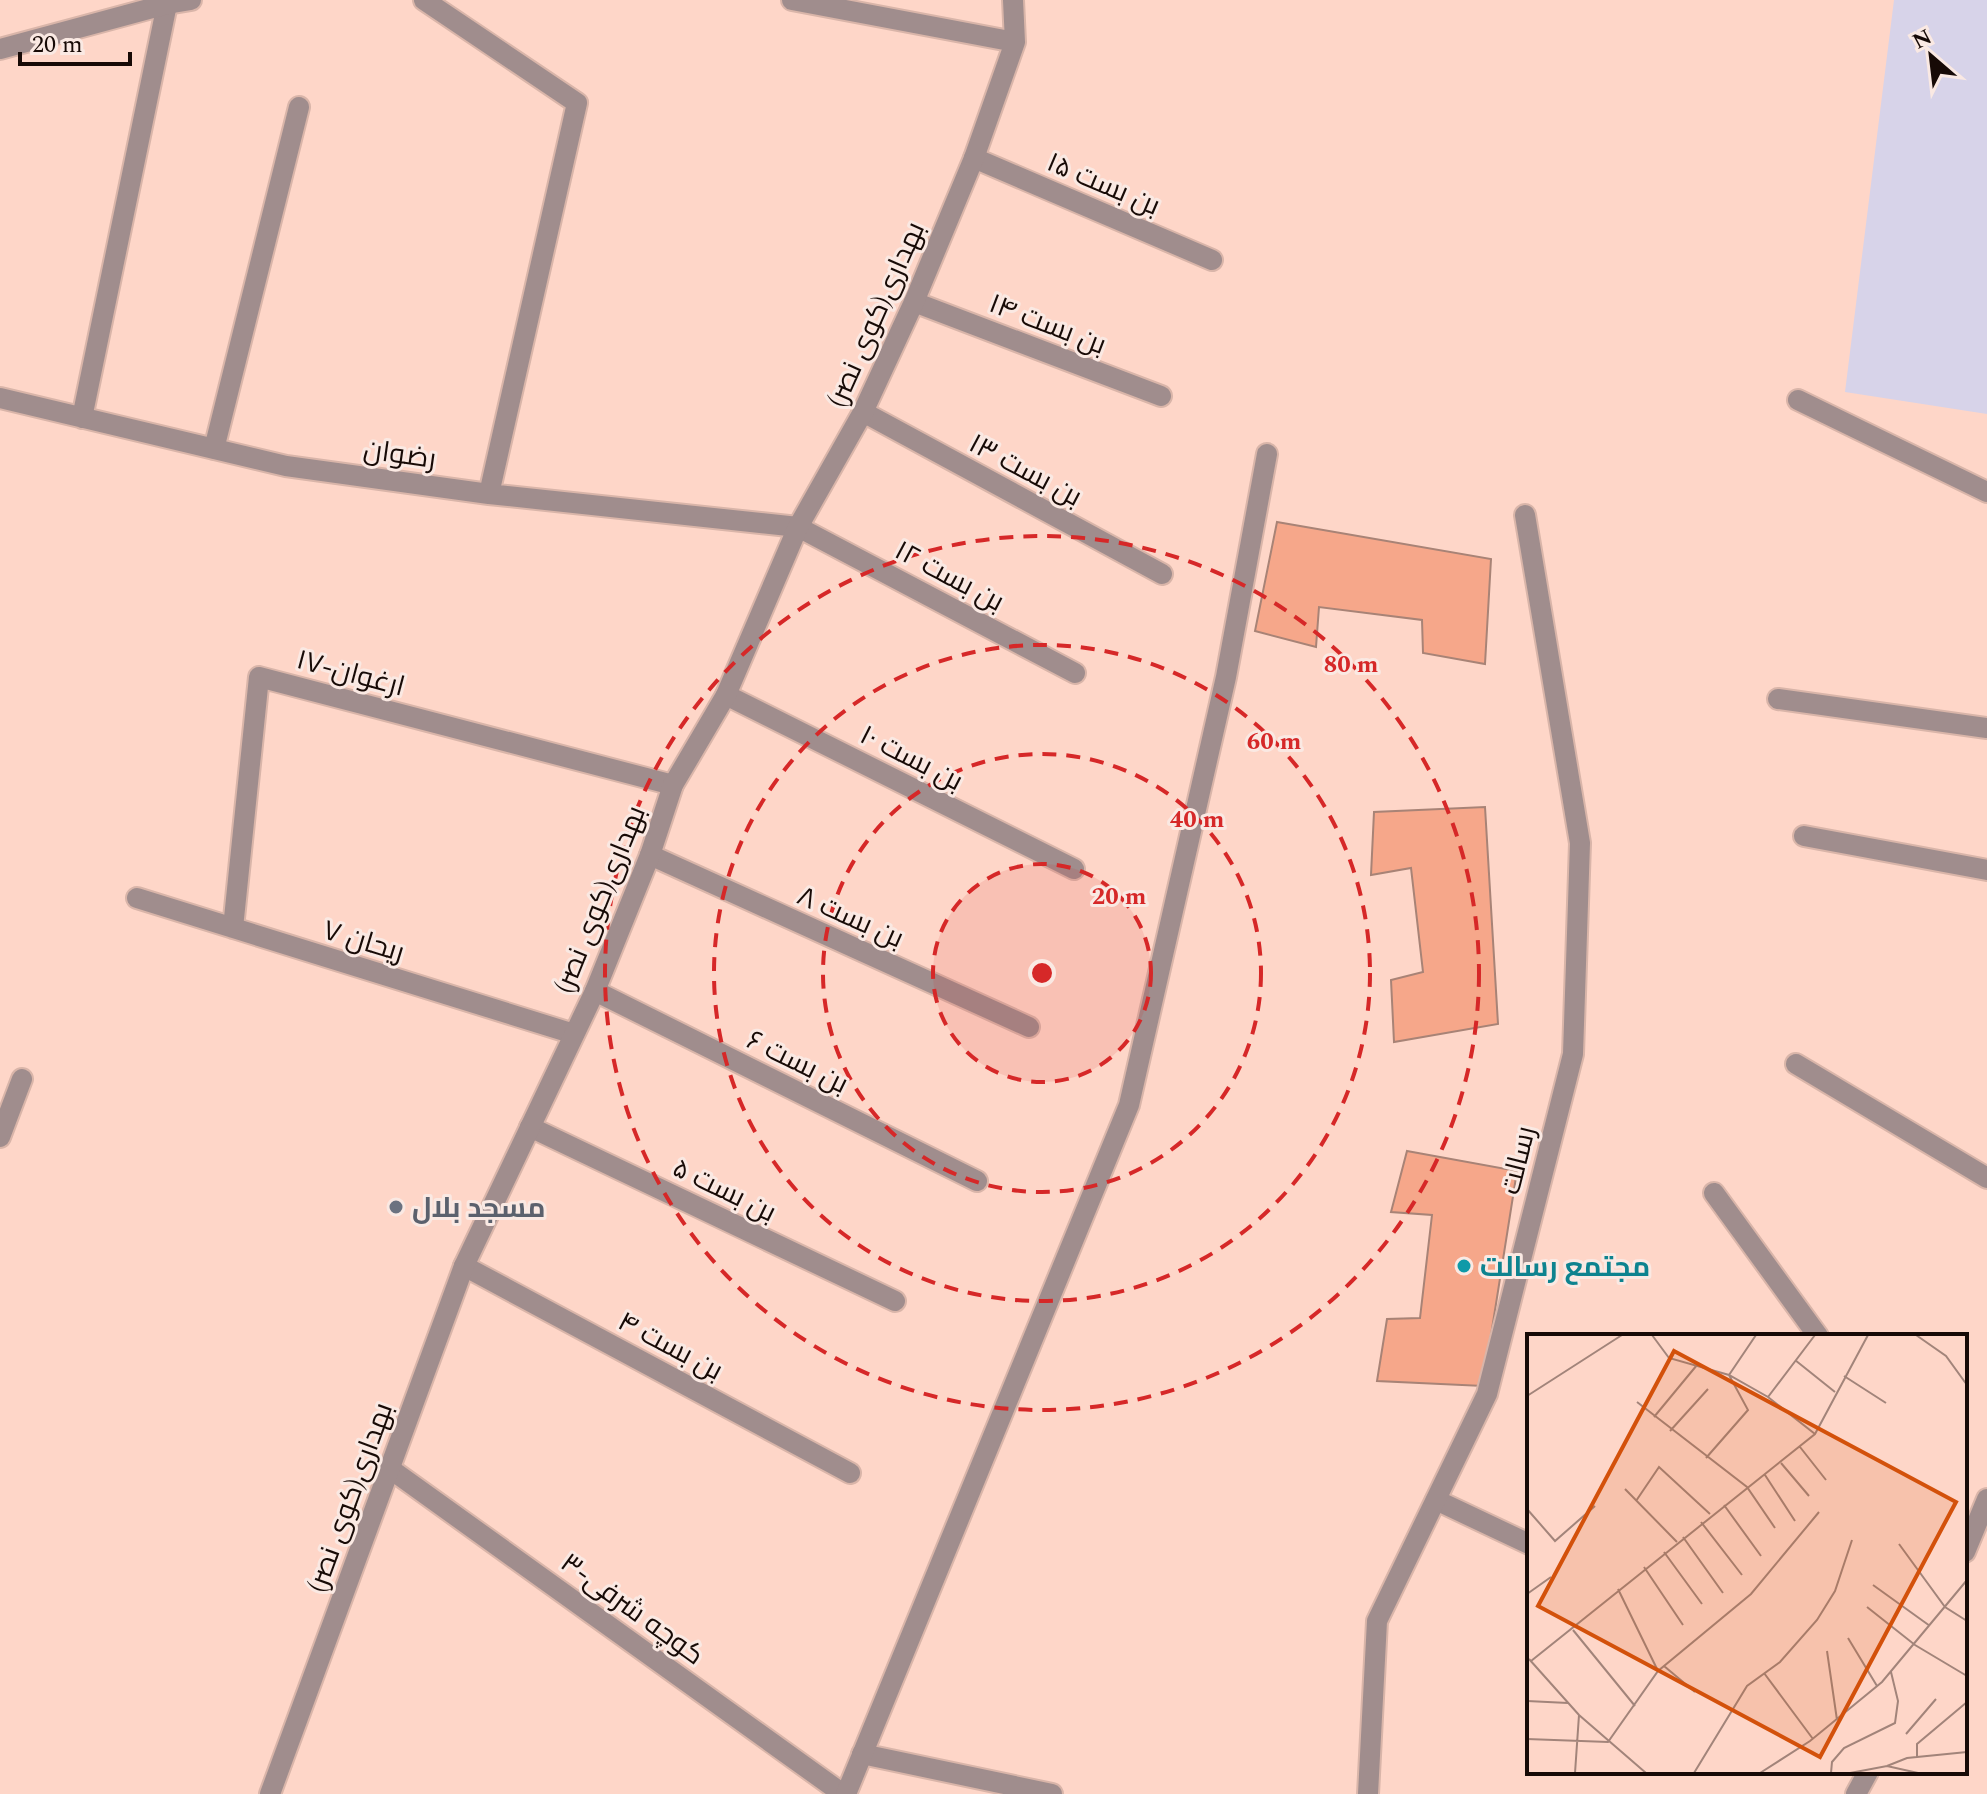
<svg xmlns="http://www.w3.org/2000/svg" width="1987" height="1794" font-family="Spectral,Cairo,serif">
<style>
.industrial{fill:#d7d3e9}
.building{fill:#f6a78a;stroke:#a88376;stroke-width:2}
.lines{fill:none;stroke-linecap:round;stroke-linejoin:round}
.service-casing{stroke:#d9b5a9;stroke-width:24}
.minor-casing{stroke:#d9b5a9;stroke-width:24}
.service{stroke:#a08d8d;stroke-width:20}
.minor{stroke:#a08d8d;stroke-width:20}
.ring{fill:none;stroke:#d62828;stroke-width:4;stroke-dasharray:14 10}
.worship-dot{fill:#6b7280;stroke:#fae9e3;stroke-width:3}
.culture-dot{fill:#0f9aa8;stroke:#fae9e3;stroke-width:3}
.labels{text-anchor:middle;stroke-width:6;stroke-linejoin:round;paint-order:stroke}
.street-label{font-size:28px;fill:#170a06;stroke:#fae9e3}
.worship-label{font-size:28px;font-weight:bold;fill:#5b616d;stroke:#fae9e3;text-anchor:start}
.culture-label{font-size:28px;font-weight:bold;fill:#0d838f;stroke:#fae9e3;text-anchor:start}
.inset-road{fill:none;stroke:#a2847a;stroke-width:2}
.view{fill:#d3510b;fill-opacity:0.15;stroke:#d3510b;stroke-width:4}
.inset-edge{fill:none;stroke:#170a06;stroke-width:4}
.centre{fill:#d62828;stroke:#fae9e3;stroke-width:4}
.ring-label{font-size:24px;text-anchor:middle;font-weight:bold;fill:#d62828;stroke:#fae9e3;stroke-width:6;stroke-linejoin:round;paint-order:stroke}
</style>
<rect width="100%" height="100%" fill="#fed6c8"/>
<path class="industrial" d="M 1894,0 L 1987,0 L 1987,414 L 1845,392 Z"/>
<path class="building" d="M 1277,522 L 1491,559 L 1485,664 L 1423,653 L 1422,620 L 1319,607 L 1316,647 L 1255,631 Z
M 1485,807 L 1498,1024 L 1394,1042 L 1391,980 L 1423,972 L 1411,868 L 1371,875 L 1374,812 Z
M 1407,1151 L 1517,1171 L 1483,1386 L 1377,1381 L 1387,1319 L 1420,1318 L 1432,1215 L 1391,1212 Z"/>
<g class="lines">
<defs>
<path id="service" d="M 424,0 L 577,103 L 489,494
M 974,158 L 1212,260
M 914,302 L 1161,396
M 0,398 L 286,466 L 489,494 L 798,527 L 1075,673
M 1798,400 L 1987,492
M 863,412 L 1162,574
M 82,418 L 167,4
M 214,449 L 299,107
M 726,695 L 1074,869
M 1778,699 L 1987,728
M 1804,836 L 1987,870
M 650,855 L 1029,1027
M 137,898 L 574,1034
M 233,928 L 259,677 L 673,785
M 595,991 L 977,1181
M 1796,1064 L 1987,1178
M 530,1127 L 895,1301
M 0,1137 L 22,1079
M 1714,1193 L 1818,1336
M 464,1266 L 850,1473
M 389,1468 L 843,1794
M 1436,1500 L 1529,1544
M 862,1754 L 1052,1794"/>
<path id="minor" d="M 792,0 L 1015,42
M 0,49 L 167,4 L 191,0
M 1965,1552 L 1987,1499
M 270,1794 L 464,1266 L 595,991 L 650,855 L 673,785 L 726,695 L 798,527 L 863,412 L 914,302 L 974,158 L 1015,42 L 1013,0
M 846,1794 L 1129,1105 L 1226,677 L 1267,454
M 1368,1794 L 1377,1621 L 1487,1394 L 1573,1054 L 1580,843 L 1525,515
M 1856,1794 L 1868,1772"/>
</defs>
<use href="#service" class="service-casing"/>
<use href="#minor" class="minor-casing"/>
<use href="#service" class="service"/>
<use href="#minor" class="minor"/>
</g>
<circle cx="1042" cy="973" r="109" fill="#d62828" fill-opacity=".12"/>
<g class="ring">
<circle cx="1042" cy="973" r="109"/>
<circle cx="1042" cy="973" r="219"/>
<circle cx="1042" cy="973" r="328"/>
<circle cx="1042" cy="973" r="437"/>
</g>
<circle class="worship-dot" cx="396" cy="1207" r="8"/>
<circle class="culture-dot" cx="1464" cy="1266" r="8"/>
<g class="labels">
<g class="street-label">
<text transform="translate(1104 183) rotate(23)" y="10">بن بست ۱۵</text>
<text transform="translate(875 314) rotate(-66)" y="10">بهداری(کوی نصر)</text>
<text transform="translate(1048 323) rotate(21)" y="10">بن بست ۱۴</text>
<text transform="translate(400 453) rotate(8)" y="10">رضوان</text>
<text transform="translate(1026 469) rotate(28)" y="10">بن بست ۱۳</text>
<text transform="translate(950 575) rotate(28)" y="10">بن بست ۱۲</text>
<text transform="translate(351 672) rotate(15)" y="10">ارغوان-۱۷</text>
<text transform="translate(912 757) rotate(27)" y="10">بن بست ۱۰</text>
<text transform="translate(599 899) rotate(-68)" y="10">بهداری(کوی نصر)</text>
<text transform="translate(851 916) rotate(24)" y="10">بن بست ۸</text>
<text transform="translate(364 940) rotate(17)" y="10">ریحان ۷</text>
<text transform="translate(798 1061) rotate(26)" y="10">بن بست ۶</text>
<text transform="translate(1517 1160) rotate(-76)" y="10">رسالت</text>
<text transform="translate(725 1189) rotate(26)" y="10">بن بست ۵</text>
<text transform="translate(671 1345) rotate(28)" y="10">بن بست ۴</text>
<text transform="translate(349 1497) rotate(-70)" y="10">بهداری(کوی نصر)</text>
<text transform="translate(633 1608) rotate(36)" y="10">کوچه شرفی-۳</text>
</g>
<g class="worship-label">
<text x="412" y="1217">مسجد بلال</text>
</g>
<g class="culture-label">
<text x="1480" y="1276">مجتمع رسالت</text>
</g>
</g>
<g transform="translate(1527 1334)">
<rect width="440" height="440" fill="#fed6c8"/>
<path class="inset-road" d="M 125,1 L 142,24 L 202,41 L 241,63 L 288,100M 389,1 L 419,22 L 440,51M 268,26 L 308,58M 317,42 L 359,69M 0,62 L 95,1M 241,63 L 288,1M 110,68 L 220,153 L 248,194M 127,83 L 170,31M 143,97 L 181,55M 273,113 L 299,146M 179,124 L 221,76 L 202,41 L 229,1M 254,129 L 282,162M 238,141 L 268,187M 98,155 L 150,208M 109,167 L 132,133 L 183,180M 197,171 L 234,222M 0,175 L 28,207 L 68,172M 174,188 L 215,241M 156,203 L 196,259M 372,210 L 418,273 L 440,287M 137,218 L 175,270M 117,233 L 156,291M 346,251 L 403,292M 91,255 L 131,337M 0,260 L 24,243M 340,273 L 388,311 L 440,342M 46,296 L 108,372M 321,304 L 350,352M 300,317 L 310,386M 2,325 L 52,381 L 119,439M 4,327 L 288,100 L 341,1M 137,332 L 168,358M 237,339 L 286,405M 0,367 L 41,369M 379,400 L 409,365M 0,405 L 81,408 L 131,337 L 224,260 L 292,178M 390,423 L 390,410 L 440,368M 360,432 L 380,424 L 440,418M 48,439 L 52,381M 167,439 L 220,352 L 253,328 L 290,286 L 308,257 L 325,206M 233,439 L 283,407 L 355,348 L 440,246M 304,439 L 305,428 L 317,414 L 368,389 L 371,367 L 364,338M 323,439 L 360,432 L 391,439"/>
<path class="view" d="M 147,17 L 429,168 L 293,423 L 11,272 Z"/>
<rect width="440" height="440" class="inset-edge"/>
</g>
<circle cx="1042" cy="973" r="12" class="centre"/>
<g class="ring-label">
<text x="1351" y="672">80 m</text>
<text x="1274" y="749">60 m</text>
<text x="1197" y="827">40 m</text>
<text x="1119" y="904">20 m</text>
</g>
<g transform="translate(1931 56) rotate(332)" stroke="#fae9e3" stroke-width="6" paint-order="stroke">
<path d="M0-6L14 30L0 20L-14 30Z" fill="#170a06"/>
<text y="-12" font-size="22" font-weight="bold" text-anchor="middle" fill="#170a06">N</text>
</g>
<path d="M20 52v12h110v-12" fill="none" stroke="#170a06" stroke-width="4"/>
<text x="32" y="52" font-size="24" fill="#170a06" stroke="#fae9e3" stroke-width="6" paint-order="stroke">20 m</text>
</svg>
